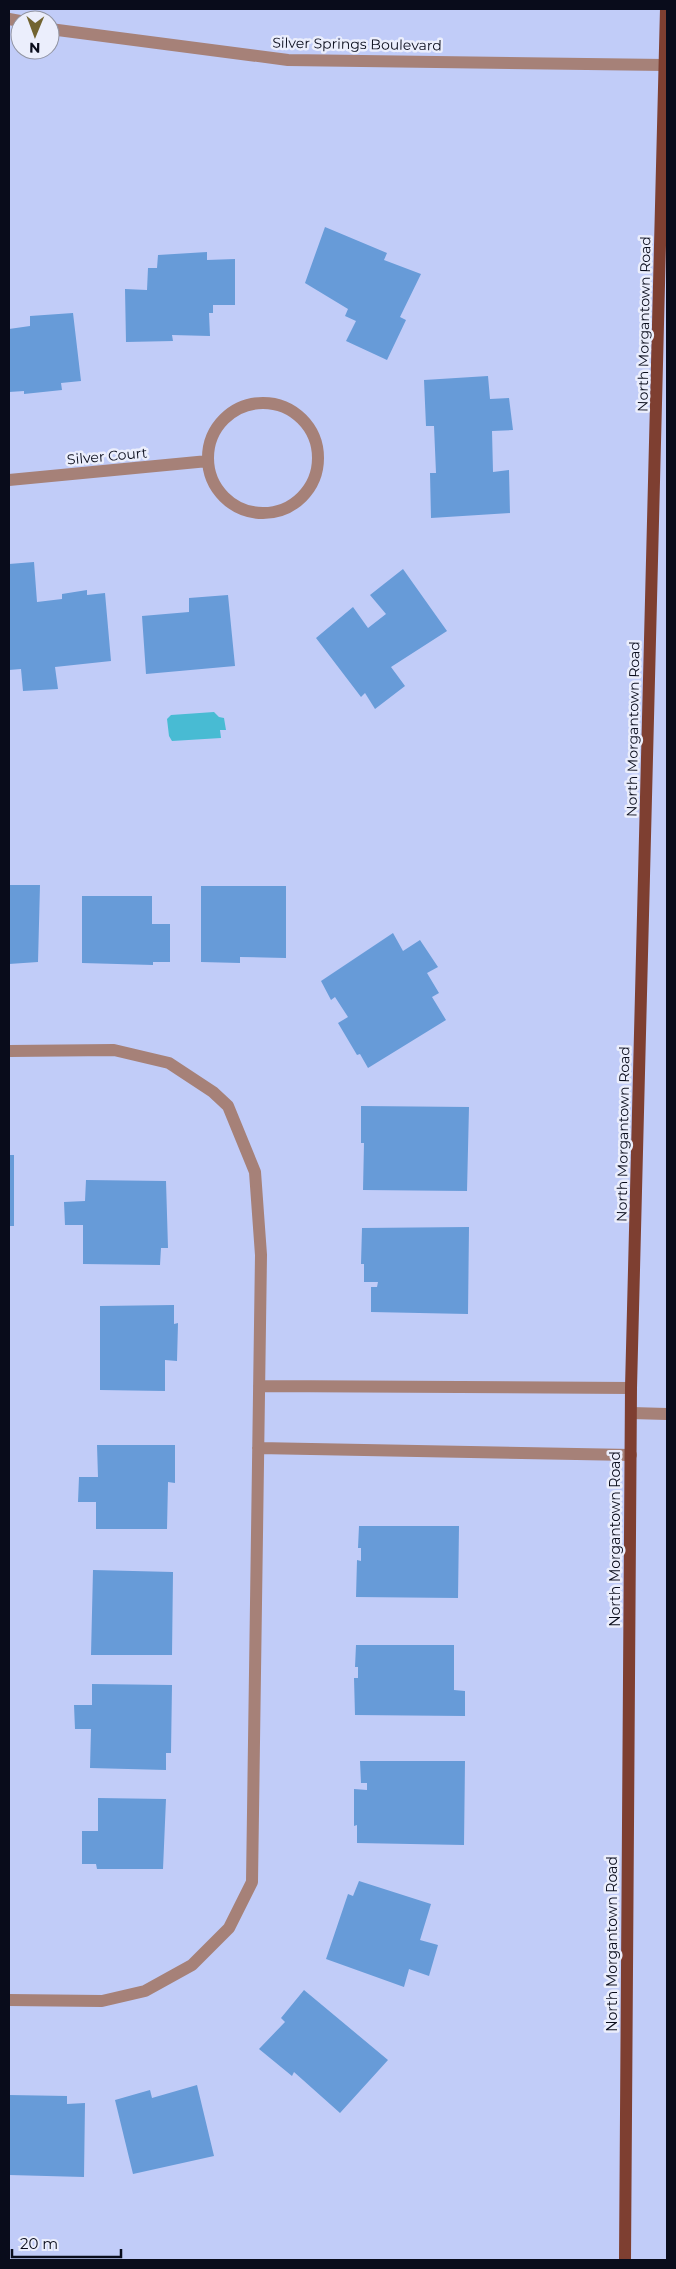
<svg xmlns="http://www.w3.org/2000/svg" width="676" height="2269" font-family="Montserrat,sans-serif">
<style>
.water{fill:#48bbd3}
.building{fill:#679bd8}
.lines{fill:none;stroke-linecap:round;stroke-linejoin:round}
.minor{stroke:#a68178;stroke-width:12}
.major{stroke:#7e3f31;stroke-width:12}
.labels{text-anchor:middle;stroke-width:5;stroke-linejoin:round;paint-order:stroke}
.street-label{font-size:14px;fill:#090c1b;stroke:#ebeefc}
</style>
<rect width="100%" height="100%" fill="#c1ccf8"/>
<path class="water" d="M 214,712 L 219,717 L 224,718 L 226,730 L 220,730 L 221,738 L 172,741 L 169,736 L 167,719 L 171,715 Z"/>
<path class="building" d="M 325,227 L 387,253 L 384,260 L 421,274 L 400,317 L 406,320 L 387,360 L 346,341 L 356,321 L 345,316 L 348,309 L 305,283 Z
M 207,252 L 207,260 L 235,259 L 235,305 L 213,305 L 213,313 L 209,313 L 210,336 L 172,335 L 173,341 L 126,342 L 125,289 L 147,290 L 148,268 L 157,268 L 158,255 Z
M 73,313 L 81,381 L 61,383 L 62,390 L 24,394 L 24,391 L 9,392 L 9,329 L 30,326 L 30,316 Z
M 488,376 L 490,399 L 509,398 L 513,430 L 492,431 L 493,472 L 509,470 L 510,513 L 431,518 L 430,473 L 436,473 L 434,426 L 426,426 L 424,380 Z
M 34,562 L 37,602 L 62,599 L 62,594 L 87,590 L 87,595 L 105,593 L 111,661 L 55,667 L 58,689 L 23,691 L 21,669 L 9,670 L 9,564 Z
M 403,569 L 447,631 L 391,667 L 405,686 L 375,709 L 365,693 L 361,697 L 316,638 L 353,607 L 368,628 L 386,614 L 370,595 Z
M 228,595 L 235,666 L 146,674 L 142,616 L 189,612 L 189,598 Z
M 9,885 L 40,885 L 38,962 L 9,964 Z
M 201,886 L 286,886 L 286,958 L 240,957 L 240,963 L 201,962 Z
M 82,896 L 152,896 L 152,924 L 170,924 L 170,962 L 153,962 L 153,965 L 82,963 Z
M 393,933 L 403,951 L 420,940 L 438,967 L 427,973 L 439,993 L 432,997 L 446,1020 L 368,1068 L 360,1054 L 357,1055 L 338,1023 L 348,1017 L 335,997 L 331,1000 L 321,981 Z
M 361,1106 L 469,1107 L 467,1191 L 363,1190 L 364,1143 L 361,1143 Z
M 9,1155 L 14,1155 L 14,1226 L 9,1226 Z
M 86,1180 L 166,1181 L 168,1248 L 161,1248 L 160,1265 L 83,1264 L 83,1225 L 65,1225 L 64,1202 L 85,1201 Z
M 469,1227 L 468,1314 L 371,1312 L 371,1287 L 377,1287 L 378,1282 L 364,1282 L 364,1264 L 361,1264 L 362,1228 Z
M 174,1305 L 174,1324 L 178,1323 L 177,1361 L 165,1360 L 165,1391 L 100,1390 L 100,1306 Z
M 97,1445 L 175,1445 L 175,1483 L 168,1482 L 167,1529 L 96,1529 L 96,1502 L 78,1502 L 79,1477 L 98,1477 Z
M 359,1526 L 459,1526 L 458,1598 L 356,1597 L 357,1560 L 361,1561 L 361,1548 L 358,1548 Z
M 93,1570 L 173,1572 L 172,1655 L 91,1655 Z
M 356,1645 L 454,1645 L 454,1690 L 465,1691 L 465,1716 L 355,1715 L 354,1678 L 358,1678 L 358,1667 L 355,1667 Z
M 92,1684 L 172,1685 L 171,1753 L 166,1753 L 166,1770 L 90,1768 L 91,1729 L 75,1729 L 74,1705 L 92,1705 Z
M 360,1761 L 465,1761 L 464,1845 L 357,1843 L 357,1825 L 354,1826 L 354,1789 L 367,1790 L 367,1783 L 361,1783 Z
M 98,1798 L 166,1799 L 163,1869 L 97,1869 L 96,1864 L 82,1864 L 82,1831 L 98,1831 Z
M 359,1881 L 431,1904 L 420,1940 L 438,1945 L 429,1976 L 409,1969 L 404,1987 L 326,1959 L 348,1894 L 353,1896 Z
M 304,1990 L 388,2060 L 340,2113 L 294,2072 L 292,2076 L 259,2049 L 285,2022 L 281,2018 Z
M 197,2085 L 214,2156 L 133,2174 L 115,2100 L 150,2090 L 152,2098 Z
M 9,2095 L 67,2096 L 67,2104 L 85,2103 L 84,2177 L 9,2175 Z"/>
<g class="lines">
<path class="minor" d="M 9,19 L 20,21
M 50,29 L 288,60 L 665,65
M208 458a55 55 0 1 1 110 0a55 55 0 1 1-110 0Z
M 9,480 L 208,461
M 9,1051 L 114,1050 L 169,1063 L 213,1092 L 228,1106 L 255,1172 L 261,1255 L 252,1882 L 229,1928 L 192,1965 L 145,1991 L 102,2001 L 9,2000
M 259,1386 L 631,1388
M 631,1413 L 667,1414
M 258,1448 L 631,1455"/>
<path class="major" d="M 625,2260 L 631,1388 L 666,9"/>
</g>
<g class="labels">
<g class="street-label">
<text transform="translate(357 44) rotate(1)" y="5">Silver Springs Boulevard</text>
<text transform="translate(644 324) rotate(-89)" y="5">North Morgantown Road</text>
<text transform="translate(107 456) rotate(-5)" y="5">Silver Court</text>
<text transform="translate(633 729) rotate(-89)" y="5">North Morgantown Road</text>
<text transform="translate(623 1134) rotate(-89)" y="5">North Morgantown Road</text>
<text transform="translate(615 1539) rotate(-90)" y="5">North Morgantown Road</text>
<text transform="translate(612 1944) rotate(-90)" y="5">North Morgantown Road</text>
</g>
</g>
<rect width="676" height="2269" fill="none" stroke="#090c1b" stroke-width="20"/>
<g transform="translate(35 35) rotate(181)"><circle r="24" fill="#ebeefc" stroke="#9194a2"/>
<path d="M0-4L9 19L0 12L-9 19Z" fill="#726431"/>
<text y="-8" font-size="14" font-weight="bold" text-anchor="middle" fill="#090c1b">N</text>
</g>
<path d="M12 2249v8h109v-8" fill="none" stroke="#090c1b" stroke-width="2.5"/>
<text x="20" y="2249" font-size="15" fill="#090c1b" stroke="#ebeefc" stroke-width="4" paint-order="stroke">20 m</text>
</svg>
